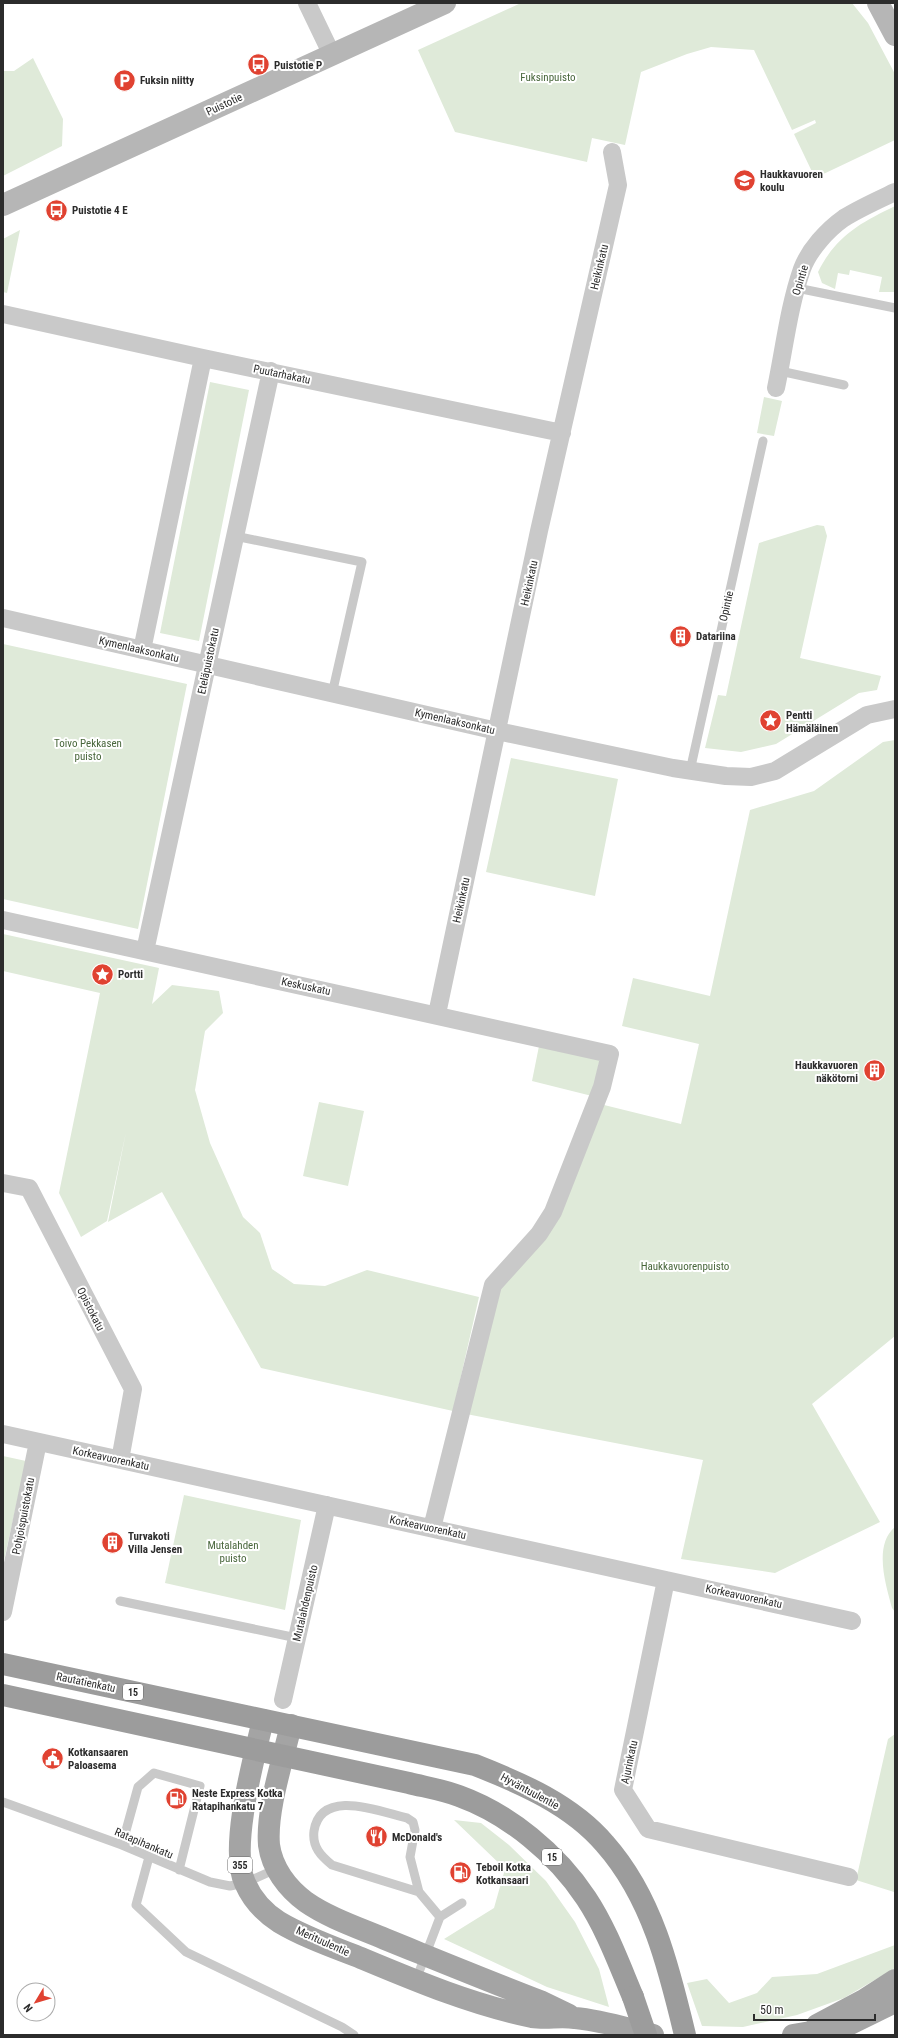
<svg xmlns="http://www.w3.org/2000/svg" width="898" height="2038" font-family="'Roboto Condensed',sans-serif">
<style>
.green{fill:#dfead9}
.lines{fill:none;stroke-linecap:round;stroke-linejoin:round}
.service{stroke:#c9c9c9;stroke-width:9}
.minor{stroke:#c9c9c9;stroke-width:18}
.secondary{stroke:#b6b6b6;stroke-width:22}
.primary{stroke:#a4a4a4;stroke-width:22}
.trunk{stroke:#9c9c9c;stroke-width:22}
.trunk-bridge{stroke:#9c9c9c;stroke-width:22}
.labels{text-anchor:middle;stroke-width:4;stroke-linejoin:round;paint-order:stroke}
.shield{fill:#fff;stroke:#6b6b6b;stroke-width:1}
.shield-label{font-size:10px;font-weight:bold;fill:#2c2c2c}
.poi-label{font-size:11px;font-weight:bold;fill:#2c2c2c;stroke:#fff;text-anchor:start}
.park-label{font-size:11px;fill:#48663b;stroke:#fff}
.street-label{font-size:11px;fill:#2c2c2c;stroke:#fff}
</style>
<rect width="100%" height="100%" fill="#fff"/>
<path class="green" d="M 521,3 L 852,3 L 868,23 L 895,74 L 895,140 L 815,178 L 794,134 L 816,123 L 815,120 L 792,130 L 754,50 L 711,47 L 687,54 L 641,72 L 625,145 L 592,138 L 587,162 L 455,132 L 418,50 Z
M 33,58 L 63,119 L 62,146 L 3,176 L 3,71 L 14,71 Z
M 895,206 L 895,292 L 879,292 L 882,277 L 850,270 L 849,275 L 838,273 L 835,289 L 822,283 L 818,272 C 836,236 860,223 895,206 Z
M 20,230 L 7,293 L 3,292 L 3,239 Z
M 210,382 L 249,390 L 199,641 L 160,633 Z
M 764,397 L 782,401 L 774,436 L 757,433 Z
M 817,525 L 824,526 L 827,536 L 800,658 L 881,676 L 877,690 L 859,693 L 776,744 L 741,752 L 705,748 L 718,695 L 726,696 L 759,543 Z
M 3,644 L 187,684 L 138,929 L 3,899 Z
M 895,740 L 895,1336 L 812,1404 L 880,1522 L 775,1573 L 681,1559 L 703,1460 L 461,1413 L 493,1285 L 553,1212 L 596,1103 L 681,1124 L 699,1044 L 622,1026 L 633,978 L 710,996 L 750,810 L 814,791 L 883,742 Z
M 511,758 L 618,779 L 595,896 L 486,872 Z
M 3,934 L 159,968 L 152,1004 L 172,985 L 219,991 L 223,1013 L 205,1031 L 195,1090 L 210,1143 L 243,1217 L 260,1233 L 272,1269 L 294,1284 L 325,1286 L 367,1270 L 479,1297 L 453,1411 L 261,1368 L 162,1192 L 108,1222 L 126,1132 L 107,1221 L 81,1237 L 59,1193 L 100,993 L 3,971 Z
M 539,1046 L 600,1058 L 592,1096 L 532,1081 Z
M 319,1102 L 364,1111 L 348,1186 L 303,1176 Z
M 3,1456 L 26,1461 L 3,1565 Z
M 184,1495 L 301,1520 L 285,1610 L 165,1583 Z
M 895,1527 L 895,1612 L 892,1608 C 886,1586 873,1545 895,1527 Z
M 895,1734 L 895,1906 L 894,1892 L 856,1880 L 888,1739 Z
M 454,1820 L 481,1823 L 509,1845 L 546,1881 L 575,1922 L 599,1969 L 609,2007 L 547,1987 L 444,1939 L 494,1908 L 505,1869 Z
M 895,1945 L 895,1968 L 844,1998 L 797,2015 L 743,2027 L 702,2026 L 687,1983 L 707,1979 L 729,2003 L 757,1993 L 772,1977 L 817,1974 Z"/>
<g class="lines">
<path class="service" d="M 797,288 L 895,308
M 780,371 L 844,385
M 235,536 L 362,562 L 332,694
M 690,771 L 763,441
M 120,1601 L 297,1638
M 3,1802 L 122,1845 L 210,1882 L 230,1886 L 245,1883 L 276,1869
M 122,1845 L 138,1787 L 154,1773 L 200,1786 L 179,1870
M 149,1857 L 136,1905 L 186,1952 L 342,2027 L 354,2035
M 440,1917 L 462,1903
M 416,1980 L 440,1917 L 419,1892 L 410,1857 L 415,1830 L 413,1822 L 407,1818 C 381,1812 321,1787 314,1831 C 312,1847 321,1856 332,1865 L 419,1892"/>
<path class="minor" d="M 307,3 L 332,55
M 3,314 L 203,358 L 562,433
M 776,388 C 784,350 789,306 802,269 C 809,250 827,230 844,218 C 860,208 878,200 895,192
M 3,618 L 497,731 L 673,768 L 726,776 L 751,777 L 775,771 L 867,715 L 895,709
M 142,650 L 203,358
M 3,920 L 610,1054 L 602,1087 L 553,1212 L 539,1234 L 493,1285 L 432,1528
M 145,951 L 271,371
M 437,1014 L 539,531 L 618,185 L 612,152
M 3,1183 L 29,1188 L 133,1389 L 120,1460
M 3,1434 L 852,1621
M 666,1580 L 623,1790 L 648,1829 L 849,1877
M 3,1612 L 38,1442
M 283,1700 L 327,1505"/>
<path class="secondary" d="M 878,3 L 895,35
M 3,205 L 445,3"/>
<path class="primary" d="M 263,1720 C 254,1758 229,1848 245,1883 C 252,1899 265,1913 279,1922 C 304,1937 333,1947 361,1958 C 416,1981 473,2005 532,2017 C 546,2019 561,2016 575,2018 C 601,2020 628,2029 653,2035
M 291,1725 C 283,1760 266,1810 269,1845 C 272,1868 287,1888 306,1902 C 329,1918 359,1928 385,1939 C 437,1960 488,1981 540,2001 L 569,2015
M 817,2025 L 864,2000 L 895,1980
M 793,2035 L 846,2026 L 895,2002"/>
<path class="trunk" d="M 3,1664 L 475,1765 C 521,1783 572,1805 605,1844 C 652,1897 669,1968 685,2035
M 3,1695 L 409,1783 C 425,1787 443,1790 459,1796 C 509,1814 557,1854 586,1898 C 606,1928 619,1964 633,1997"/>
<path class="trunk-bridge" d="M 633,1997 L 646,2035"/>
</g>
<defs>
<symbol id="bus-disc" viewBox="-11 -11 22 22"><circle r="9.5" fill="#e04231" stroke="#fff"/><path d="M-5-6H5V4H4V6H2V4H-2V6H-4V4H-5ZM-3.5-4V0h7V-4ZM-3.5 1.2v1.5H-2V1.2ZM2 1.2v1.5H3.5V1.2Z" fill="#fff"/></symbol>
<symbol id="parking-disc" viewBox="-11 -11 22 22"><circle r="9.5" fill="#e04231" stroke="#fff"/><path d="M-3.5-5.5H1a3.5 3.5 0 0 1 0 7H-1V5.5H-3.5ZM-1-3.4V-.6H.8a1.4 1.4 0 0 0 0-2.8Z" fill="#fff"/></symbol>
<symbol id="school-disc" viewBox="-11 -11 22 22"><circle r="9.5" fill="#e04231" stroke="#fff"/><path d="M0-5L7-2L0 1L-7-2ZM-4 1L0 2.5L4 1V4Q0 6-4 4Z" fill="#fff"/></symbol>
<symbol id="building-disc" viewBox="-11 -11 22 22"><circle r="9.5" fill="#e04231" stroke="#fff"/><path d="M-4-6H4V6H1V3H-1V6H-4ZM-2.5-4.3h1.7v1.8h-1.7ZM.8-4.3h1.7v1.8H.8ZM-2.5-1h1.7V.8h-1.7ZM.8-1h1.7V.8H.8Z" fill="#fff"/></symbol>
<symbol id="sight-disc" viewBox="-11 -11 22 22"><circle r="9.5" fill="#e04231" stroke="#fff"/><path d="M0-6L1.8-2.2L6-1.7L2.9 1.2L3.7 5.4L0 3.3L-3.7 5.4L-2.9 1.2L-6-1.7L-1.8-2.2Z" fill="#fff"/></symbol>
<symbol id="civic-disc" viewBox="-11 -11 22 22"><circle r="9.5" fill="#e04231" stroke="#fff"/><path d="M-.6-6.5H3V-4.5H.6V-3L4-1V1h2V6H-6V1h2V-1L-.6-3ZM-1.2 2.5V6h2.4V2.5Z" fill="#fff"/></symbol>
<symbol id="fuel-disc" viewBox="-11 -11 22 22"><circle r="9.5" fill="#e04231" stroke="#fff"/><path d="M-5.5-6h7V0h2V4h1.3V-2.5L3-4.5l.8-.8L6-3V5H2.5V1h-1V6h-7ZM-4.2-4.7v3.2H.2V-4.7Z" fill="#fff"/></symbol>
<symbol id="restaurant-disc" viewBox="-11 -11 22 22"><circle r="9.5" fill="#e04231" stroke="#fff"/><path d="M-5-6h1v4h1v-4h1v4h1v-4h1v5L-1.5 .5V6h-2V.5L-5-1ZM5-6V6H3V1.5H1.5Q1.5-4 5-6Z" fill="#fff"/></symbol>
</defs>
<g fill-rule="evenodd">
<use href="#bus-disc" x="246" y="52" width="25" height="25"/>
<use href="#parking-disc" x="112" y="68" width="25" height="25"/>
<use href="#school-disc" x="732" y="168" width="25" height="25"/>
<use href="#bus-disc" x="44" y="198" width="25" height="25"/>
<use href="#building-disc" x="668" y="624" width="25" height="25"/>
<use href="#sight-disc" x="758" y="708" width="25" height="25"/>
<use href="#sight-disc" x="90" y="962" width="25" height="25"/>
<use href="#building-disc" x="862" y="1058" width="25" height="25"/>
<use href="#building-disc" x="100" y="1530" width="25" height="25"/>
<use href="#civic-disc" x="40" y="1746" width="25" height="25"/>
<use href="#fuel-disc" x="164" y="1786" width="25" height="25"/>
<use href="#restaurant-disc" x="364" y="1824" width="25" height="25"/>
<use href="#fuel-disc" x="448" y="1860" width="25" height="25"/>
</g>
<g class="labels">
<g class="shield">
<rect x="123" y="1684" width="20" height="16" rx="3"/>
<rect x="542" y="1849" width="20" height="16" rx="3"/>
<rect x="228" y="1857" width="24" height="16" rx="3"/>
</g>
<g class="shield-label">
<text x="133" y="1696">15</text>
<text x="552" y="1861">15</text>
<text x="240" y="1869">355</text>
</g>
<g class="poi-label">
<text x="274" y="69">Puistotie P</text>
<text x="140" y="84">Fuksin niitty</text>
<text x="760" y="178">Haukkavuoren<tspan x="760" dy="13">koulu</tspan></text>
<text x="72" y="214">Puistotie 4 E</text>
<text x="696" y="640">Datariina</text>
<text x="786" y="719">Pentti<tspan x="786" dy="13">Hämäläinen</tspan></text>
<text x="118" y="978">Portti</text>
<text x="858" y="1069" text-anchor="end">Haukkavuoren<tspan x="858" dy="13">näkötorni</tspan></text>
<text x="128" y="1540">Turvakoti<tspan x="128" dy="13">Villa Jensen</tspan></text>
<text x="68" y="1756">Kotkansaaren<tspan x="68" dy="13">Paloasema</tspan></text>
<text x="192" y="1797">Neste Express Kotka<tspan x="192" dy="13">Ratapihankatu 7</tspan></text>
<text x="392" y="1841">McDonald's</text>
<text x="476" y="1871">Teboil Kotka<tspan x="476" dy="13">Kotkansaari</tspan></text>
</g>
<g class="park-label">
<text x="548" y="81">Fuksinpuisto</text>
<text x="88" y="747">Toivo Pekkasen<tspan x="88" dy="13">puisto</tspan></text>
<text x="685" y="1270">Haukkavuorenpuisto</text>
<text x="233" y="1549">Mutalahden<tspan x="233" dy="13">puisto</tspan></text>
</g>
<g class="street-label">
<text transform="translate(224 104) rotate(-25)" y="4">Puistotie</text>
<text transform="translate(599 267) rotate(-77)" y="4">Heikinkatu</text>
<text transform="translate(800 280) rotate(-73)" y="4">Opintie</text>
<text transform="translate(282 374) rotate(12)" y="4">Puutarhakatu</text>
<text transform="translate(529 583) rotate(-78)" y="4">Heikinkatu</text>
<text transform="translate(726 606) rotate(-77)" y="4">Opintie</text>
<text transform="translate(139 649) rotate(13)" y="4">Kymenlaaksonkatu</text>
<text transform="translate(208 661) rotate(-78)" y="4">Eteläpuistokatu</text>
<text transform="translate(455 721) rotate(13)" y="4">Kymenlaaksonkatu</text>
<text transform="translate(461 900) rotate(-78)" y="4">Heikinkatu</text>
<text transform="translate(306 986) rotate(12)" y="4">Keskuskatu</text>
<text transform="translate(91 1309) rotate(63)" y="4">Opistokatu</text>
<text transform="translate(111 1458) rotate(12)" y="4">Korkeavuorenkatu</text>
<text transform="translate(23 1516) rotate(-79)" y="4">Pohjoispuistokatu</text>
<text transform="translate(428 1527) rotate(12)" y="4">Korkeavuorenkatu</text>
<text transform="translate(744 1596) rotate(12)" y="4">Korkeavuorenkatu</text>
<text transform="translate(305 1603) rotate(-77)" y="4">Mutalahdenpuisto</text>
<text transform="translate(86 1682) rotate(12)" y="4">Rautatienkatu</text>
<text transform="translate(629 1762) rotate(-78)" y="4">Ajurinkatu</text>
<text transform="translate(530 1791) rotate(28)" y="4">Hyväntuulentie</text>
<text transform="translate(144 1843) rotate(23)" y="4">Ratapihankatu</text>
<text transform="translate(323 1941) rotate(24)" y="4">Merituulentie</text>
</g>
</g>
<rect width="898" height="2038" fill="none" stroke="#2c2c2c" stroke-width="8"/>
<g transform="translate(36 2002) rotate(232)"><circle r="19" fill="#ffffff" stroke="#ababab"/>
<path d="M0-3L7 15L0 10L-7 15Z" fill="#e04231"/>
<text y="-6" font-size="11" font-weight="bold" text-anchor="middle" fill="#2c2c2c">N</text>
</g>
<path d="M754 2014v6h121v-6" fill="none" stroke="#2c2c2c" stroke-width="2"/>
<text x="760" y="2014" font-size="12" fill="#2c2c2c" stroke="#ffffff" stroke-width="3" paint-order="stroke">50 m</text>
</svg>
